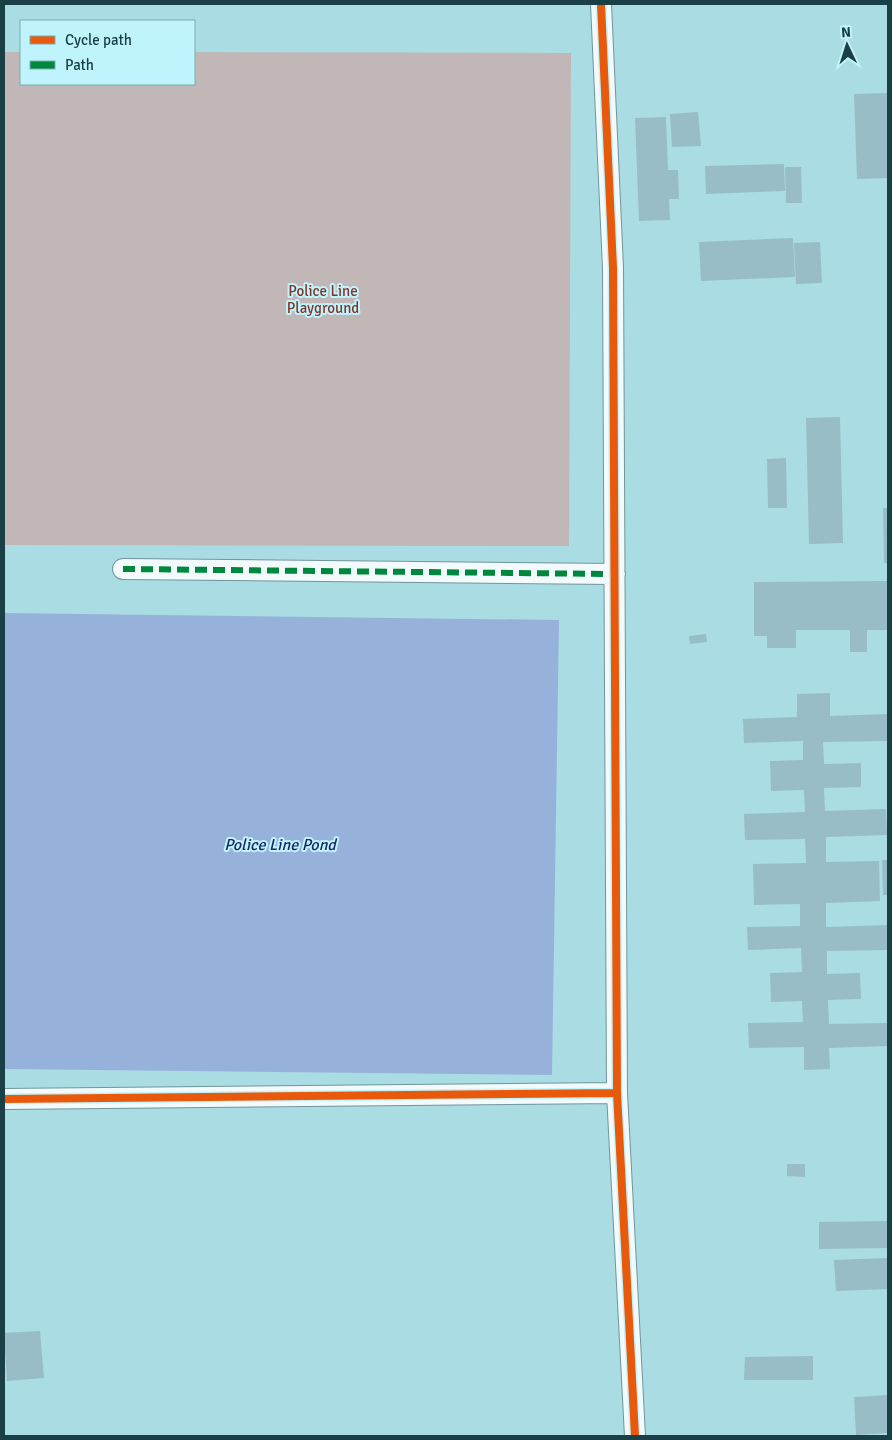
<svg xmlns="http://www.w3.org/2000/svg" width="892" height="1440" font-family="Signika,sans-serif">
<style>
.green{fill:#c1b7b6}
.water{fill:#96b2da}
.building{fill:#98bdc7}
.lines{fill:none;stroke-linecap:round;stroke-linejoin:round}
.street-casing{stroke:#71959b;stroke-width:22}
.street{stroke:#f2fafb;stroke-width:20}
.quiet{stroke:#00873e;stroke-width:6;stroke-dasharray:12 6;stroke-linecap:butt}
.cycleway-casing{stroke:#c0f4fd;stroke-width:11}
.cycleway{stroke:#e8590c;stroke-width:8}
.labels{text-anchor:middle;stroke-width:4;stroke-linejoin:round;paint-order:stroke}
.park-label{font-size:15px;fill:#83342a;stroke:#c0f4fd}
.water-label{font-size:16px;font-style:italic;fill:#192765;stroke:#c0f4fd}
</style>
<rect width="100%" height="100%" fill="#aadce4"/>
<path class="green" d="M 4,52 L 21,52 L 21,84 L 194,84 L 194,52 L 571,53 L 569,546 L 4,545 Z"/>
<path class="water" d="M 4,613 L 559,620 L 552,1075 L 4,1069 Z"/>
<path class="building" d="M 888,93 L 888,178 L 857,179 L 854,94 Z
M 698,112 L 701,146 L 672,147 L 670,114 Z
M 666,117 L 668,170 L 678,170 L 679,199 L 669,199 L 670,220 L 639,221 L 635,118 Z
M 784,164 L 785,191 L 706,194 L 705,166 Z
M 785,167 L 801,167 L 802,203 L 786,203 Z
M 793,238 L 795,277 L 701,281 L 699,242 Z
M 820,242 L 822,283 L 796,284 L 794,243 Z
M 840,417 L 843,543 L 809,544 L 806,418 Z
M 786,458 L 787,508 L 768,508 L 767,459 Z
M 883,508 L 888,508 L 888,563 L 884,563 Z
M 888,581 L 888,630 L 867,630 L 867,652 L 850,652 L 850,630 L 796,630 L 796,648 L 767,648 L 767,636 L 754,636 L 754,582 Z
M 706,634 L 707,642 L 690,644 L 689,636 Z
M 830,693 L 830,716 L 888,714 L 888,741 L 823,742 L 824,764 L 861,763 L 861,787 L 824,788 L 825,811 L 886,809 L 887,835 L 826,837 L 826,862 L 879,861 L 880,901 L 826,903 L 826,927 L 888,925 L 888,950 L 827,951 L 827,974 L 860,973 L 861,999 L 828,1000 L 829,1024 L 888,1023 L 888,1046 L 829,1048 L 830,1069 L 804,1070 L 804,1047 L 749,1048 L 748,1023 L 803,1022 L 802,1001 L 771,1002 L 770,973 L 802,972 L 801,948 L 748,950 L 747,927 L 800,926 L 800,904 L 754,905 L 753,864 L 806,863 L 805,839 L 745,840 L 744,814 L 805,812 L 804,790 L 771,791 L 770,761 L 803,760 L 803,741 L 744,743 L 743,719 L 797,717 L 797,694 Z
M 882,860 L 888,860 L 888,895 L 883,895 Z
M 787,1164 L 805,1164 L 805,1177 L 787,1176 Z
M 888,1221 L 888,1248 L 819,1249 L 819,1222 Z
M 888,1258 L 888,1289 L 836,1291 L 834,1260 Z
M 40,1331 L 44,1378 L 7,1381 L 4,1333 Z
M 813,1356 L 813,1380 L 744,1380 L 745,1357 Z
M 888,1395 L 888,1433 L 856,1435 L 854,1397 Z"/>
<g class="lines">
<defs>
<path id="street" d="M 601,4 L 613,268 L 617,1093 L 635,1436
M 123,569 L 615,574
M 4,1099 L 617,1093"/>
</defs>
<use href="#street" class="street-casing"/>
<use href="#street" class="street"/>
<path class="quiet" d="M 123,569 L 615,574"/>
<defs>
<path id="cycleway" d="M 601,4 L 613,268 L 617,1093 L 635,1436
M 4,1099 L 617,1093"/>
</defs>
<use href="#cycleway" class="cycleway-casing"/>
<use href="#cycleway" class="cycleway"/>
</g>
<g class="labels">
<g class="park-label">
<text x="323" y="296">Police Line<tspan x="323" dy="17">Playground</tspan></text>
</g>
<g class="water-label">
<text x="280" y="850">Police Line Pond</text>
</g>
</g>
<rect width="892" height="1440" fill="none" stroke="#194046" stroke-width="10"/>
<rect x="20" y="20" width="175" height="65" fill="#c0f4fd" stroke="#7dacb4"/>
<rect x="30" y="36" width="25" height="8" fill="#e8590c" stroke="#7dacb4"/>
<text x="65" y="45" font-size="15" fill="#194046">Cycle path</text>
<rect x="30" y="61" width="25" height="8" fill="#00873e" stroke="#7dacb4"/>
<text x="65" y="70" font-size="15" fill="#194046">Path</text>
<g transform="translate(847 45) rotate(356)" stroke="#c0f4fd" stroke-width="4" paint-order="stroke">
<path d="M0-4L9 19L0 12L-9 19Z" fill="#194046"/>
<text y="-8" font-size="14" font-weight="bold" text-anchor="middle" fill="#194046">N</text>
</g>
</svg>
